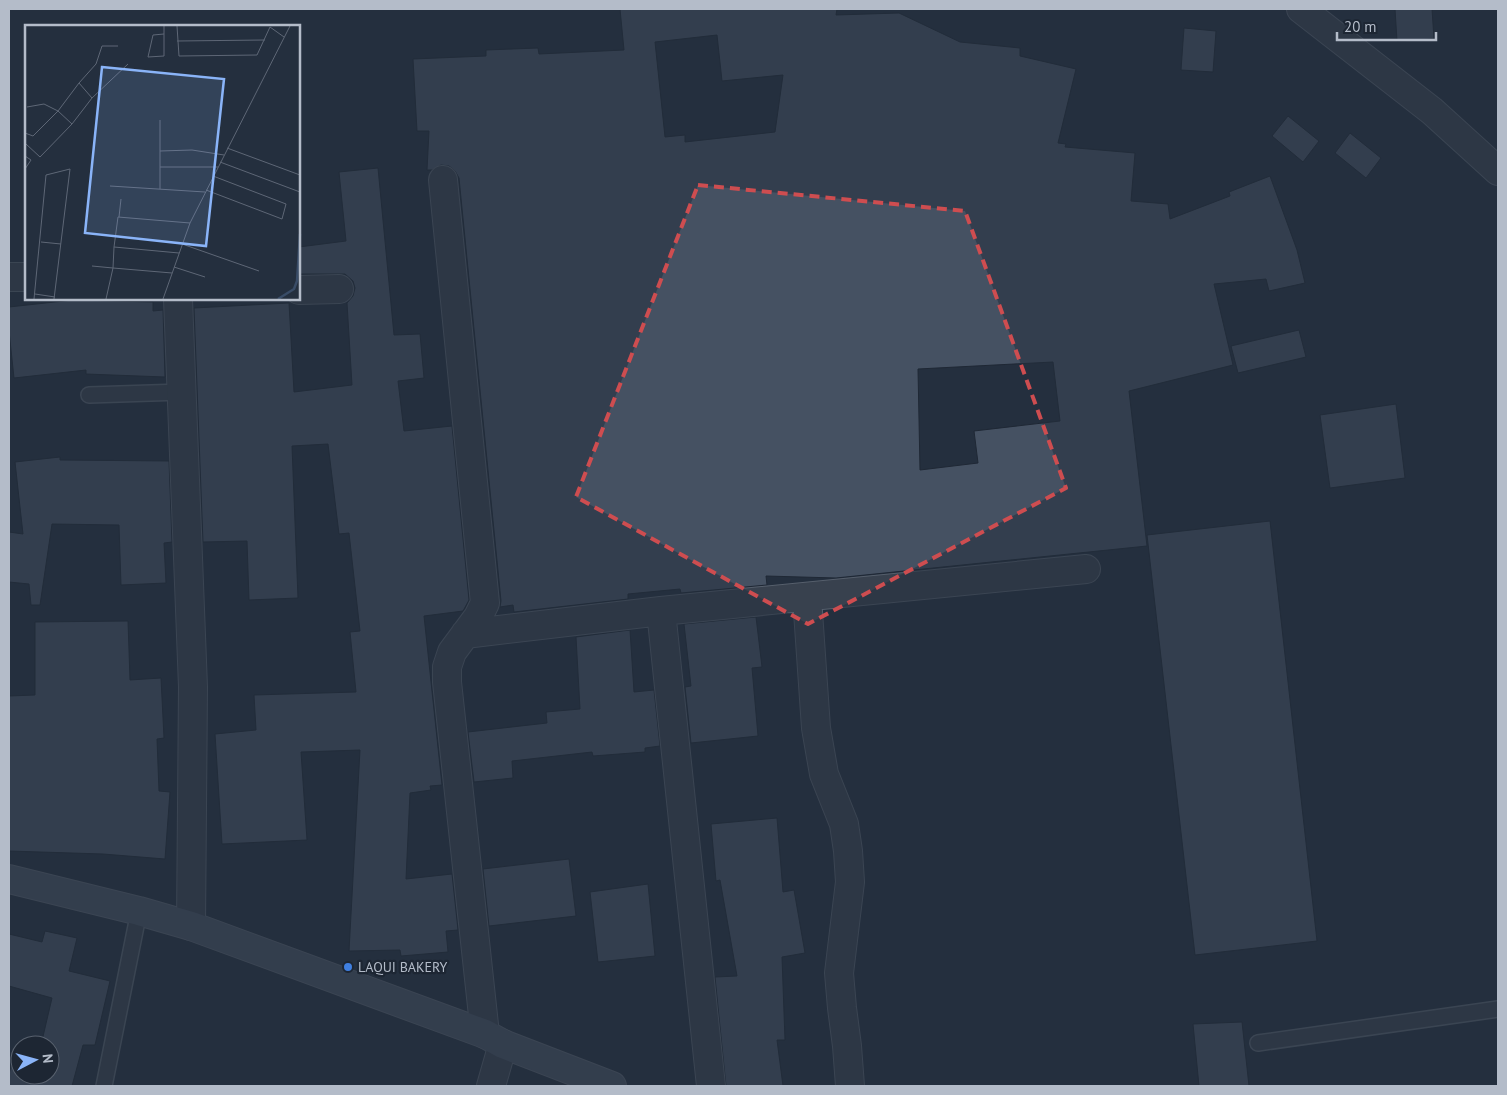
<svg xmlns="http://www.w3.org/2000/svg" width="1507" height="1095" font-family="'PT Sans',sans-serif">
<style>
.building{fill:#455162;stroke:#1f2835;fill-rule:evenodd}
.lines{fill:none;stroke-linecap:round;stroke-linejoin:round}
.lane-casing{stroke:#565f6c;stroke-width:18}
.street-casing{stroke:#565f6c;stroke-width:30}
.secondary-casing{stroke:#565f6c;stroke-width:30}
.lane{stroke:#38414e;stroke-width:15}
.street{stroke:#38414e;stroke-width:28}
.secondary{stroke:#465061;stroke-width:28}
.marked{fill:none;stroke:#ce4d50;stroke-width:4;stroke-dasharray:10 6;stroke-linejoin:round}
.shop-dot{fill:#3f7fe0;stroke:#1d2633;stroke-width:2}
.labels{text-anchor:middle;stroke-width:4.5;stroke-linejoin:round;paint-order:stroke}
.poi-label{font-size:14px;fill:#b4bcc9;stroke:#1d2633;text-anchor:start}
.inset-river{fill:none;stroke:#394c67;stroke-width:2.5}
.inset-road{fill:none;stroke:#5e6776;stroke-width:1}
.view{fill:#8ab4f8;fill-opacity:0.15;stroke:#8ab4f8;stroke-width:2.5}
.inset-edge{fill:none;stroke:#b4bcc9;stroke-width:2.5}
</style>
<rect width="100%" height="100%" fill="#242f3e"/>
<path class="building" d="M 620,9 L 837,9 L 836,15 L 899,13 L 960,42 L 1020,48 L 1020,56 L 1076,69 L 1058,143 L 1066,144 L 1065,147 L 1135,153 L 1131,201 L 1168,204 L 1170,219 L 1230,196 L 1229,192 L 1270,176 L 1297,250 L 1305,283 L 1269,291 L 1266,279 L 1214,284 L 1233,365 L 1129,391 L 1147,546 L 836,578 L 766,576 L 767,585 L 681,593 L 680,589 L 628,594 L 628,599 L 514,612 L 513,605 L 500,607 L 501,601 L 459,178 L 455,171 L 449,166 L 441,165 L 432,170 L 427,170 L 429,131 L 417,131 L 413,59 L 486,56 L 486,50 L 538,48 L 539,54 L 624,50 ZM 717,35 L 722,81 L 783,75 L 775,132 L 685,142 L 685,135 L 665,137 L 655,42 ZM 1053,362 L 1060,421 L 974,431 L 978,463 L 920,470 L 918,369 Z
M 1395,9 L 1432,9 L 1434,39 L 1397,41 Z
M 1184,28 L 1216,31 L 1213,72 L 1181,70 Z
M 1288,116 L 1319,141 L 1303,162 L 1272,136 Z
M 1350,133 L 1381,158 L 1366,178 L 1335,153 Z
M 378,168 L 394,335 L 420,334 L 424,378 L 398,381 L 404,431 L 452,426 L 469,600 L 463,611 L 424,616 L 442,785 L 430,786 L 431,790 L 410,793 L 406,879 L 452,874 L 458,930 L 446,931 L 448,952 L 401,956 L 400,950 L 349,951 L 360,750 L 301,752 L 307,840 L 222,844 L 215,734 L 256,730 L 254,695 L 356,692 L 350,632 L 360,631 L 349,533 L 339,534 L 328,444 L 292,446 L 298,598 L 249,600 L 247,541 L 203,542 L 194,308 L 289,303 L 294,392 L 352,385 L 347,303 L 353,296 L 355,288 L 353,281 L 345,274 L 300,274 L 299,247 L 346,241 L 339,172 Z
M 73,300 L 153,302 L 153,311 L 163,310 L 165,377 L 86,374 L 86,370 L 14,378 L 9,331 L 9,307 Z
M 1299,330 L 1306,357 L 1238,373 L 1231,346 Z
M 1396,404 L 1405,478 L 1330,488 L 1320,415 Z
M 60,457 L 60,460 L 169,461 L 172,542 L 164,543 L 166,583 L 121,585 L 119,525 L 52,524 L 40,605 L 31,605 L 29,584 L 9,582 L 9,532 L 23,534 L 15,462 Z
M 1270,521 L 1317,941 L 1195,955 L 1147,535 Z
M 756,617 L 762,667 L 752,668 L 758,736 L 691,743 L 685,687 L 691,686 L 684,624 Z
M 128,621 L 130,680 L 161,678 L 164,738 L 157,739 L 159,791 L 170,792 L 165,859 L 103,854 L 9,851 L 9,696 L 35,695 L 35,622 Z
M 630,630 L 634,692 L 654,690 L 660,746 L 645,748 L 645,752 L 593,756 L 592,752 L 512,761 L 513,778 L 474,782 L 468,732 L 547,723 L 546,712 L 580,709 L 576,637 Z
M 777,818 L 783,892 L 794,890 L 805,953 L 782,957 L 785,1040 L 777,1040 L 783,1086 L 726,1086 L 715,977 L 737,976 L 720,880 L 716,881 L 711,824 Z
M 569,859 L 576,916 L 489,926 L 483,869 Z
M 648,884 L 655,956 L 598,962 L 590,892 Z
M 45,931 L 77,938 L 69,971 L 110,981 L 95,1045 L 83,1045 L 72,1086 L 9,1086 L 9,1074 L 17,1042 L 28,1045 L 20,1045 L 20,1075 L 50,1075 L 50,1045 L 41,1045 L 52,998 L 9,986 L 9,934 L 42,942 Z
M 1242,1022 L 1249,1086 L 1199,1086 L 1193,1024 Z"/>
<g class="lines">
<defs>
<path id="lane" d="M 89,395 L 182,392
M 1258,1043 L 1498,1009
M 104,1086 L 139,911"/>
<path id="street" d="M 1301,9 L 1432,111 L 1498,171
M 443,180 L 485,603 L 478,617 L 452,652 L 447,667 L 447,682 L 485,1034
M 9,277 L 26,277
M 299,290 L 339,289
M 178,299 L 193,687 L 191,926
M 807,597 L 816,728 L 824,774 L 844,824 L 848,851 L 850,882 L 839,973 L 842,1008 L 847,1046 L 850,1086
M 661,611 L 711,1086
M 465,634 L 661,611 L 1086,569
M 491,1086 L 503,1044"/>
<path id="secondary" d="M 9,879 L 139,911 L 191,926 L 485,1034 L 503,1044 L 612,1086"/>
</defs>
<use href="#lane" class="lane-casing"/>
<use href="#street" class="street-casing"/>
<use href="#secondary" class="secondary-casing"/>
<use href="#lane" class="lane"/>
<use href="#street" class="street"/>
<use href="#secondary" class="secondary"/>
</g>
<path d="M0 0H1507V1095H0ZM 698,185 L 965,211 L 1066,488 L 808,624 L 576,497 Z" fill="#242f3e" fill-opacity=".55" fill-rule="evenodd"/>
<path class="marked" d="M 698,185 L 965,211 L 1066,488 L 808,624 L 576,497 Z"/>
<circle class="shop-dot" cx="348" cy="967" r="5"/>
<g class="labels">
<g class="poi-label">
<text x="358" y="972">LAQUI BAKERY</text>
</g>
</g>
<g transform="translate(25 25)">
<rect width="275" height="275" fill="#242f3e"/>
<path class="inset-river" d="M 253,274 L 269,264 L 272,256 L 275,209"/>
<path class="inset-road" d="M 139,1 L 139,31 L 123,32 L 128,10 L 139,9M 152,1 L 154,31 L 232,30 L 245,2M 245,2 L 259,12M 152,16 L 240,15M 54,58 L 71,39 L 77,21 L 93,21M 67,73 L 103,39M 135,95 L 135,164M 0,108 L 8,111 L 33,86 L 54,58 L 67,73 L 47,99 L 33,86 L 19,79 L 2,82M 1,119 L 15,132 L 47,99M 202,123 L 275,150M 135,126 L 167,125 L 199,130M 0,131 L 6,135 L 0,144M 195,137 L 275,167M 135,142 L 193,142M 85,161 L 180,167M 181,165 L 257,194 L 261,179 L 188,151M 94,192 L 96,174M 16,217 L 36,219M 157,219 L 234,246M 89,222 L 93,192 L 165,198M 67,241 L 88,243 L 81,274M 149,242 L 180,252M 147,248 L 88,243 L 89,222 L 154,228M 10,269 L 30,272M 9,274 L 21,150 L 45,144 L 29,274M 138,274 L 165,198 L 265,1"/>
<path class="view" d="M 77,42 L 199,54 L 181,221 L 60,208 Z"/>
<rect width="275" height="275" class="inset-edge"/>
</g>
<rect width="1507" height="1095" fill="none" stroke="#b4bcc9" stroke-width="20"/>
<g transform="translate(35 1060) rotate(84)"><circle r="24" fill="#1d2633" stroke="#59626f"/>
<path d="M0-4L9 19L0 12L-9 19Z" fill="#8ab4f8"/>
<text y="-8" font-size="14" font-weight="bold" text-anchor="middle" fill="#b4bcc9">N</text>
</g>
<path d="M1337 32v8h99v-8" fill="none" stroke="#b4bcc9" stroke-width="2.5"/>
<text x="1344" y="32" font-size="15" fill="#b4bcc9" stroke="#1d2633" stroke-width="4" paint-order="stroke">20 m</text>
</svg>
